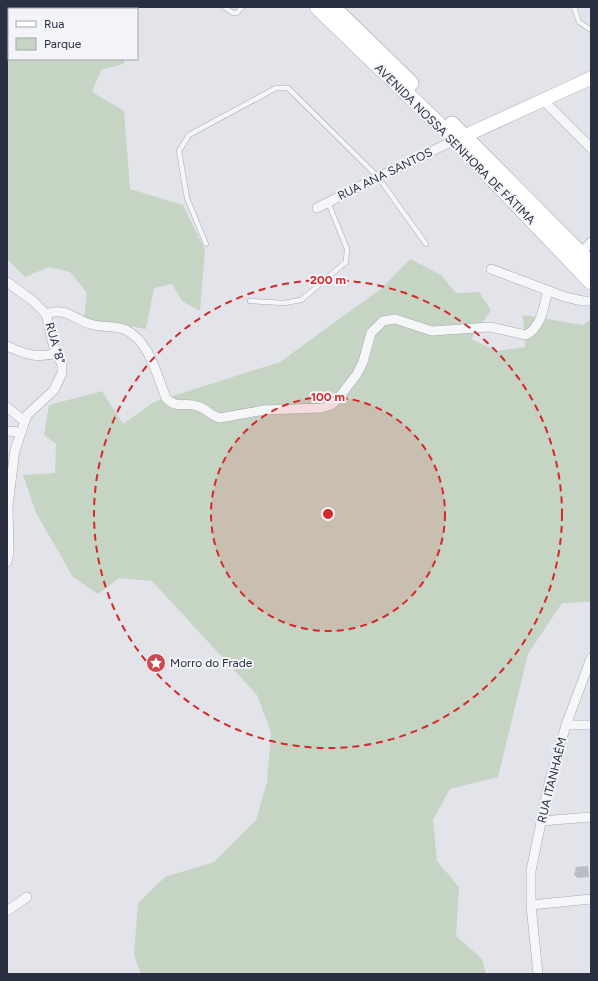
<svg xmlns="http://www.w3.org/2000/svg" width="598" height="981" font-family="Figtree,sans-serif">
<style>
.green{fill:#c6d4c3}
.building{fill:#b9bdc7}
.lines{fill:none;stroke-linecap:round;stroke-linejoin:round}
.service-casing{stroke:#a7aab4;stroke-width:5.5}
.minor-casing{stroke:#a7aab4;stroke-width:10}
.secondary-casing{stroke:#a7aab4;stroke-width:14}
.primary-casing{stroke:#a1a7b6;stroke-width:16}
.service{stroke:#f5f6f8;stroke-width:4.5}
.minor{stroke:#f5f6f8;stroke-width:9}
.secondary{stroke:#fff;stroke-width:13}
.primary{stroke:#fff;stroke-width:15}
.ring{fill:none;stroke:#d62828;stroke-width:2;stroke-dasharray:7 5}
.labels{text-anchor:middle;stroke-width:4;stroke-linejoin:round;paint-order:stroke}
.street-label{font-size:12px;fill:#2a3042;stroke:#f2f4f8}
.poi-label{font-size:12px;fill:#2a3042;stroke:#f2f4f8;text-anchor:start}
.centre{fill:#d62828;stroke:#f2f4f8;stroke-width:2}
.ring-label{font-size:12px;text-anchor:middle;font-weight:bold;fill:#d62828;stroke:#f2f4f8;stroke-width:4;stroke-linejoin:round;paint-order:stroke}
</style>
<rect width="100%" height="100%" fill="#e2e4ea"/>
<path class="green" d="M 7,7 L 113,7 L 115,9 L 9,9 L 9,59 L 125,59 L 123,64 L 101,70 L 92,92 L 124,111 L 130,189 L 183,205 L 205,250 L 200,311 L 182,301 L 172,284 L 154,288 L 146,329 L 84,318 L 87,293 L 70,272 L 49,267 L 25,277 L 7,259 Z
M 410,259 L 441,275 L 456,293 L 479,292 L 491,310 L 471,339 L 497,351 L 525,347 L 523,315 L 583,325 L 591,319 L 591,598 L 590,602 L 562,603 L 528,654 L 498,777 L 450,789 L 433,820 L 437,861 L 459,887 L 456,936 L 482,959 L 486,974 L 141,974 L 134,955 L 138,903 L 165,877 L 214,862 L 256,820 L 267,782 L 271,732 L 257,695 L 152,581 L 119,578 L 98,594 L 73,577 L 36,513 L 23,475 L 55,473 L 56,444 L 44,435 L 49,405 L 102,391 L 123,424 L 154,402 L 280,362 L 382,288 Z"/>
<path class="building" d="M 588,866 L 589,877 L 577,878 L 576,876 L 574,876 L 576,867 Z"/>
<g class="lines">
<defs>
<path id="service" d="M 224,7 L 233,13 L 237,13 L 242,7
M 574,7 L 579,22 L 591,30
M 206,244 L 187,198 L 179,151 L 189,135 L 276,88 L 288,88 L 378,177 L 426,244
M 250,301 L 284,303 L 301,300 L 346,262 L 347,249 L 328,202"/>
<path id="minor" d="M 542,99 L 591,148
M 317,208 L 378,177 L 455,140
M 580,254 L 591,242
M 491,269 L 565,297 L 583,301 L 591,301
M 7,282 L 33,301 L 46,314 L 53,344 L 62,365 L 62,373 L 54,390 L 27,415 L 15,450 L 8,506 L 9,553 L 7,562
M 46,314 C 66,307 72,318 90,324 C 101,328 115,325 126,330 C 150,342 157,376 166,398 C 176,409 185,402 197,406 C 206,408 210,416 220,418 L 264,410 L 321,408 L 331,405 L 337,400 L 357,374 L 363,362 L 371,333 L 383,321 L 395,319 L 432,331 L 490,327 L 526,335 C 542,327 544,305 548,290
M 7,346 C 24,354 38,359 57,353
M 7,407 L 24,421
M 7,431 L 20,432
M 566,725 L 591,725
M 541,821 L 591,817
M 531,905 L 591,899
M 7,911 L 27,897
M 538,974 L 531,905 L 531,871 L 549,783 L 566,725 L 591,658"/>
<path id="secondary" d="M 456,140 L 591,78"/>
<path id="primary" d="M 317,7 L 455,140 L 591,282
M 333,7 L 411,83
M 452,124 L 591,264"/>
</defs>
<use href="#service" class="service-casing"/>
<use href="#minor" class="minor-casing"/>
<use href="#secondary" class="secondary-casing"/>
<use href="#primary" class="primary-casing"/>
<use href="#service" class="service"/>
<use href="#minor" class="minor"/>
<use href="#secondary" class="secondary"/>
<use href="#primary" class="primary"/>
</g>
<circle cx="328" cy="514" r="117" fill="#d62828" fill-opacity=".12"/>
<g class="ring">
<circle cx="328" cy="514" r="117"/>
<circle cx="328" cy="514" r="234"/>
</g>
<defs>
<symbol id="sight-disc" viewBox="-11 -11 22 22"><circle r="9.5" fill="#cd494f" stroke="#f2f4f8"/><path d="M0-6L1.8-2.2L6-1.7L2.9 1.2L3.7 5.4L0 3.3L-3.7 5.4L-2.9 1.2L-6-1.7L-1.8-2.2Z" fill="#fff"/></symbol>
</defs>
<g fill-rule="evenodd">
<use href="#sight-disc" x="145" y="652" width="22" height="22"/>
</g>
<g class="labels">
<g class="street-label">
<text transform="translate(455 144) rotate(45)" y="4">AVENIDA NOSSA SENHORA DE FÁTIMA</text>
<text transform="translate(385 174) rotate(-26)" y="4">RUA ANA SANTOS</text>
<text transform="translate(55 343) rotate(74)" y="4">RUA "8"</text>
<text transform="translate(552 780) rotate(-76)" y="4">RUA ITANHAÉM</text>
</g>
<g class="poi-label">
<text x="170" y="667">Morro do Frade</text>
</g>
</g>
<circle cx="328" cy="514" r="6" class="centre"/>
<g class="ring-label">
<text x="328" y="284">200 m</text>
<text x="328" y="401">100 m</text>
</g>
<rect width="598" height="981" fill="none" stroke="#2a3042" stroke-width="16"/>
<rect x="8" y="8" width="130" height="52" fill="#f2f4f8" stroke="#a2a6af"/>
<rect x="16" y="21" width="20" height="6" fill="#ffffff" stroke="#a2a6af"/>
<text x="44" y="28" font-size="12" fill="#2a3042">Rua</text>
<rect x="16" y="38" width="20" height="12" fill="#c6d4c3" stroke="#a2a6af"/>
<text x="44" y="48" font-size="12" fill="#2a3042">Parque</text>
</svg>
